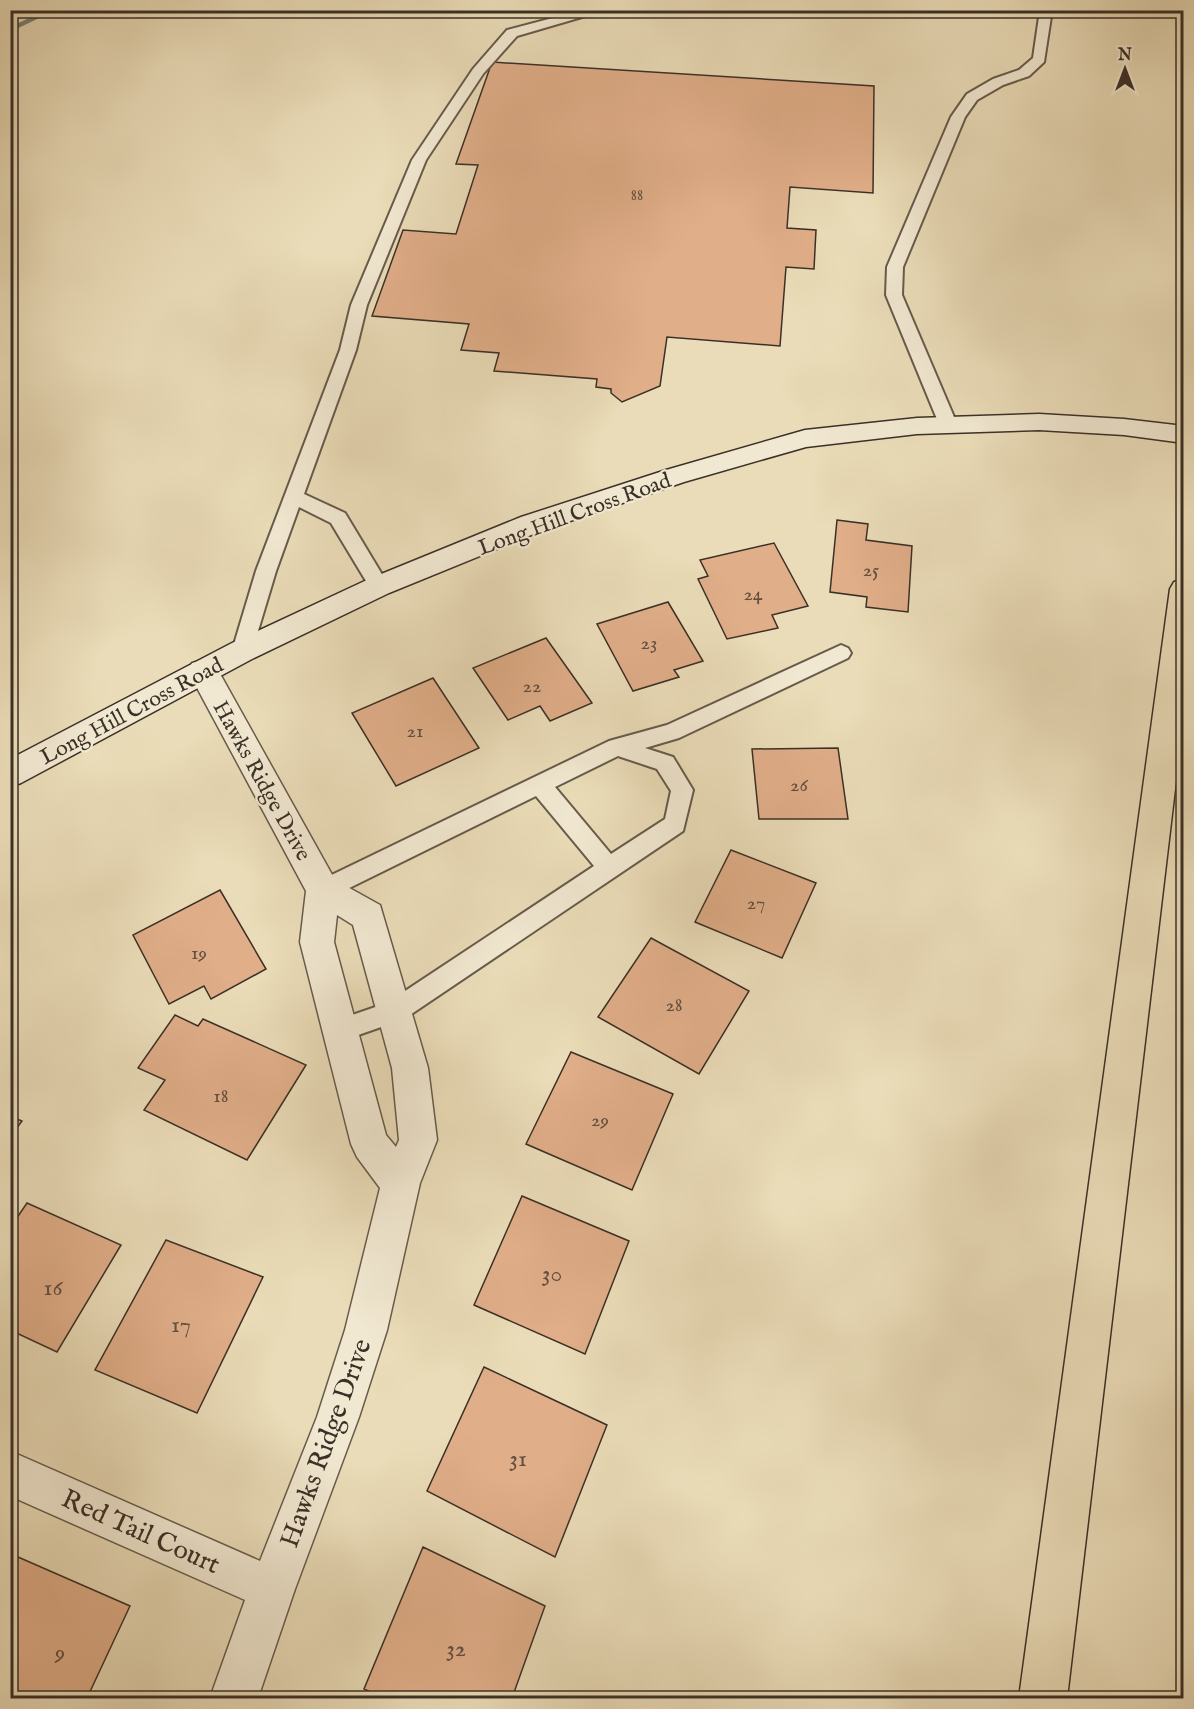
<svg xmlns="http://www.w3.org/2000/svg" width="1194" height="1709" font-family="'IM FELL English',serif">
<style>
.lines{fill:none;stroke-linecap:round;stroke-linejoin:round}
.stream{fill:#778280;fill-rule:evenodd}
.building{fill:#e0ae89;stroke:#3b3027;stroke-width:1.5}
.lane-casing{stroke:#675b4b;stroke-width:4}
.street-casing{stroke:#675b4b;stroke-width:3}
.secondary-casing{stroke:#3b3027;stroke-width:3}
.highway-casing{stroke:#3b3027;stroke-width:3}
.lane{fill:#f1e8d1;fill-rule:evenodd}
.street{fill:#f1e8d1;fill-rule:evenodd}
.secondary{fill:#f1e8d1;fill-rule:evenodd}
.highway{fill:#eadcb8;fill-rule:evenodd}
.labels{text-anchor:middle;stroke-width:4.5;stroke-linejoin:round;paint-order:stroke}
.far-number-label{font-size:16px;fill:#645040}
.number-label{font-size:20px;fill:#645040}
.street-label{font-size:22px;fill:#3b3027;stroke:#f1e8d1}
.near-number-label{font-size:24px;fill:#645040}
.near-street-label{font-size:27px;fill:#3b3027;stroke:#f1e8d1}
</style>
<rect width="100%" height="100%" fill="#eadcb8"/>
<filter id="stains"><feTurbulence type="fractalNoise" baseFrequency=".00333" numOctaves="4"/><feColorMatrix values="0 0 0 0 .2 0 0 0 0 .09 0 0 0 0 .02 0 0 0 .5 -.17"/></filter>
<radialGradient id="worn" r=".72"><stop offset=".6" stop-color="#630" stop-opacity="0"/><stop offset="1" stop-color="#630" stop-opacity=".3"/></radialGradient>
<g class="lines">
<path class="stream" d="M 46,10 L 56,10 L 10,32 L 10,27 Z"/>
</g>
<path class="building" d="M 492,62 L 874,86 L 873,193 L 790,187 L 787,228 L 816,230 L 814,269 L 786,267 L 780,346 L 667,337 L 660,386 L 622,402 L 611,393 L 611,389 L 596,387 L 597,379 L 494,371 L 499,353 L 461,350 L 469,324 L 372,316 L 403,230 L 456,234 L 478,165 L 456,164 Z
M 837,520 L 868,524 L 866,540 L 912,546 L 908,612 L 866,607 L 867,597 L 830,592 Z
M 774,543 L 808,606 L 772,615 L 778,628 L 727,639 L 698,579 L 708,576 L 700,560 Z
M 668,602 L 703,661 L 674,670 L 679,677 L 633,691 L 597,624 Z
M 546,638 L 592,703 L 550,721 L 540,706 L 508,720 L 473,668 Z
M 433,678 L 479,748 L 396,786 L 352,713 Z
M 838,748 L 848,819 L 759,819 L 752,749 Z
M 731,850 L 816,883 L 782,958 L 695,922 Z
M 220,890 L 266,969 L 211,999 L 204,986 L 169,1004 L 133,935 Z
M 651,938 L 749,991 L 699,1074 L 598,1017 Z
M 175,1015 L 198,1026 L 203,1019 L 306,1065 L 247,1160 L 144,1110 L 165,1080 L 138,1068 Z
M 571,1052 L 673,1094 L 632,1190 L 526,1144 Z
M 10,1116 L 22,1121 L 10,1137 Z
M 522,1196 L 629,1241 L 585,1354 L 474,1305 Z
M 27,1203 L 121,1245 L 57,1352 L 10,1330 L 10,1228 Z
M 166,1240 L 263,1277 L 197,1413 L 95,1370 Z
M 484,1367 L 607,1425 L 555,1557 L 427,1491 Z
M 423,1547 L 545,1606 L 512,1698 L 383,1698 L 364,1689 Z
M 18,1557 L 130,1606 L 87,1698 L 10,1698 L 10,1572 Z"/>
<g class="lines">
<defs>
<path id="lane" d="M 583,10 L 606,10 L 517,36 L 483,74 L 426,160 L 367,305 L 356,350 L 304,494 L 345,513 L 389,586 L 386,591 L 379,593 L 372,591 L 331,523 L 299,507 L 276,571 L 252,651 L 249,656 L 242,659 L 235,656 L 232,651 L 256,571 L 340,350 L 351,305 L 412,160 L 473,69 L 507,30 Z
M 1040,10 L 1052,10 L 1044,62 L 1029,76 L 1003,85 L 977,100 L 965,117 L 903,267 L 902,295 L 957,424 L 954,428 L 942,428 L 939,424 L 886,295 L 887,267 L 951,117 L 967,94 L 993,79 L 1019,70 L 1033,58 Z
M 841,645 L 848,648 L 851,653 L 848,658 L 679,738 L 645,748 L 673,757 L 693,790 L 683,831 L 404,1019 L 341,1041 L 332,1038 L 329,1030 L 332,1022 L 387,1003 L 594,866 L 536,796 L 331,897 L 323,900 L 315,897 L 312,890 L 315,883 L 609,741 L 667,725 ZM 618,756 L 657,769 L 671,791 L 665,819 L 611,854 L 555,787 Z"/>
<path id="street" d="M 203,660 L 214,663 L 335,880 L 380,905 L 428,1068 L 437,1140 L 420,1183 L 387,1330 L 359,1417 L 295,1589 L 258,1698 L 210,1698 L 245,1600 L 10,1496 L 10,1451 L 260,1561 L 317,1417 L 345,1330 L 380,1188 L 357,1157 L 351,1144 L 300,942 L 306,891 L 188,671 L 192,663 ZM 337,915 L 353,925 L 392,1068 L 399,1140 L 396,1147 L 386,1135 L 334,942 Z"/>
<path id="secondary" d="M 1039,414 L 1124,419 L 1184,426 L 1184,443 L 1124,435 L 1039,430 L 917,434 L 806,447 L 684,482 L 541,531 L 389,593 L 252,659 L 21,783 L 10,787 L 10,759 L 232,643 L 369,579 L 521,517 L 666,470 L 805,430 L 917,418 Z"/>
<path id="highway" d="M 1184,579 L 1184,713 L 1067,1698 L 1019,1698 L 1170,589 L 1174,582 Z"/>
</defs>
<use href="#lane" class="lane-casing"/>
<use href="#street" class="street-casing"/>
<use href="#secondary" class="secondary-casing"/>
<use href="#highway" class="highway-casing"/>
<use href="#lane" class="lane"/>
<use href="#street" class="street"/>
<use href="#secondary" class="secondary"/>
<use href="#highway" class="highway"/>
</g>
<g class="labels">
<g class="far-number-label">
<text x="637" y="200">88</text>
</g>
<g class="number-label">
<text x="871" y="576">25</text>
<text x="753" y="600">24</text>
<text x="649" y="649">23</text>
<text x="532" y="692">22</text>
<text x="415" y="737">21</text>
<text x="799" y="791">26</text>
<text x="756" y="909">27</text>
<text x="199" y="959">19</text>
<text x="674" y="1011">28</text>
<text x="221" y="1102">18</text>
<text x="600" y="1126">29</text>
</g>
<g class="street-label">
<text transform="translate(574 513) rotate(-20)" y="8">Long Hill Cross Road</text>
<text transform="translate(131 710) rotate(-28)" y="8">Long Hill Cross Road</text>
<text transform="translate(263 780) rotate(61)" y="8">Hawks Ridge Drive</text>
</g>
<g class="near-number-label">
<text x="552" y="1281">30</text>
<text x="53" y="1295">16</text>
<text x="181" y="1332">17</text>
<text x="518" y="1466">31</text>
<text x="456" y="1656">32</text>
<text x="60" y="1660">9</text>
</g>
<g class="near-street-label">
<text transform="translate(325 1443) rotate(-70)" y="9">Hawks Ridge Drive</text>
<text transform="translate(141 1531) rotate(24)" y="9">Red Tail Court</text>
</g>
</g>
<rect width="1194" height="1709" fill="none" stroke="#eadcb8" stroke-width="36"/>
<rect x="12" y="12" width="1170" height="1685" fill="none" stroke="#3b3027" stroke-width="3"/>
<rect x="18" y="18" width="1158" height="1673" fill="none" stroke="#3b3027" stroke-width="1.5"/>
<g transform="translate(1125 69)" stroke="#f1e8d1" stroke-width="4.5" paint-order="stroke">
<path d="M0-4.5L10 22L0 15L-10 22Z" fill="#3b3027"/>
<text y="-9" font-size="16" font-weight="bold" text-anchor="middle" fill="#3b3027">N</text>
</g>
<rect width="100%" height="100%" filter="url(#stains)"/>
<rect width="100%" height="100%" fill="url(#worn)"/>
</svg>
